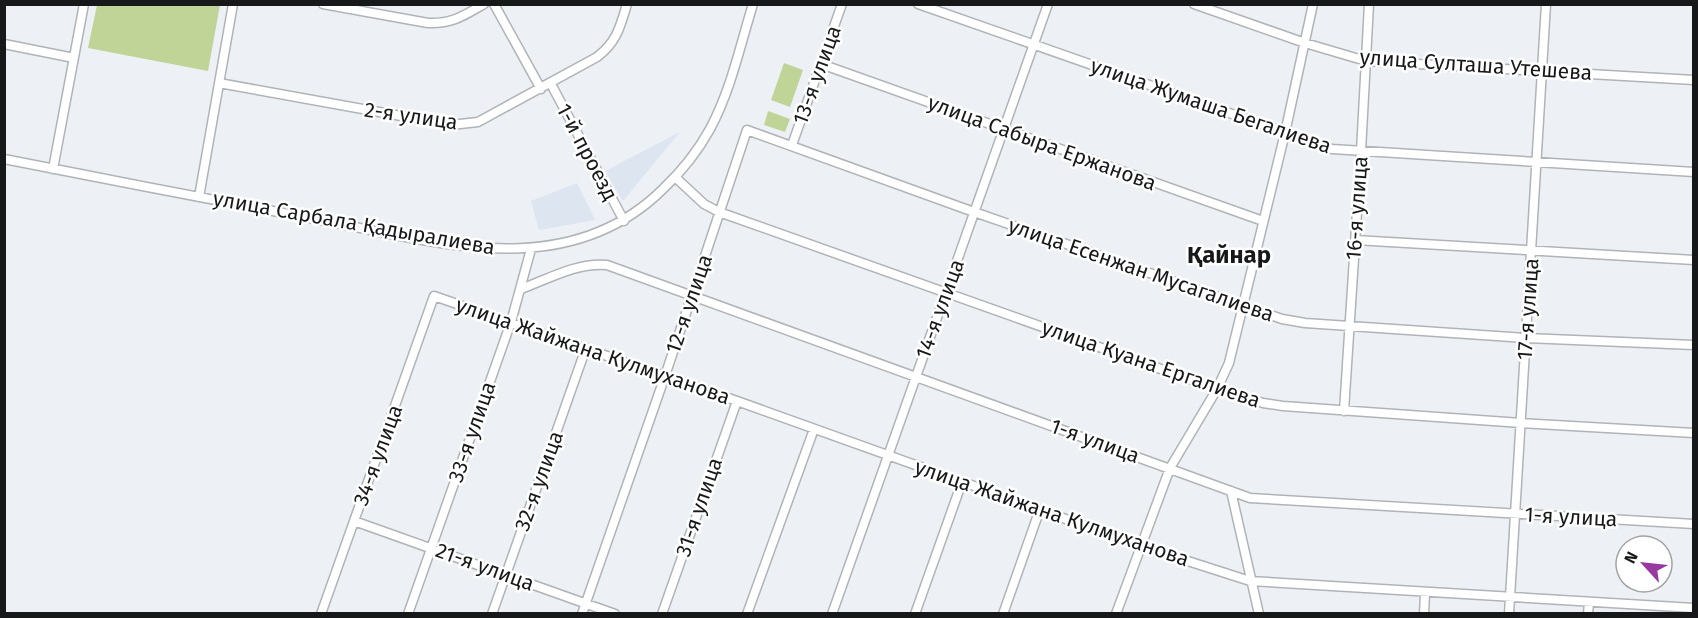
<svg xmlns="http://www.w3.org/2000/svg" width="1698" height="618" font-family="'Fira Sans',sans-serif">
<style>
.built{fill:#dce5f0}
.grass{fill:#c1d498}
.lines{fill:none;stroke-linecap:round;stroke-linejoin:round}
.minor-casing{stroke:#b0b3b7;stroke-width:11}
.minor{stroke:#fff;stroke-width:8}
.labels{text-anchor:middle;stroke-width:5;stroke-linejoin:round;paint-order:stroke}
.street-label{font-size:21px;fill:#17181a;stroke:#fff}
.quarter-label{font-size:24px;font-weight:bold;fill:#17181a;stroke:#fff}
</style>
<rect width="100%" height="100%" fill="#edf1f6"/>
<path class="built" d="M 680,132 L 623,201 L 605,171 Z
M 577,183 L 595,220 L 539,230 L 531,201 Z"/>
<path class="grass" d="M 97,5 L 220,5 L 208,71 L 88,48 Z
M 784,63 L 803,70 L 790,107 L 771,100 Z
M 768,111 L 790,119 L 785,132 L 764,125 Z"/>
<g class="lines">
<defs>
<path id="minor" d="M 323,4 L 428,23 C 452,24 463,16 484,4
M 494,4 L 541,89
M 918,4 L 1332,149 L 1694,172
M 1194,4 L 1305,43 L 1366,61 L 1694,80
M 4,44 L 74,58
M 821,64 L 1263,221
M 219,83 L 451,125 L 478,122 L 597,57 C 617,42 620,27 627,4
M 551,84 L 624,221
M 792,145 L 842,4
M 4,159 C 109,180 215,200 320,220 C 436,242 567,284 663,189 C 682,171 698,151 710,129 C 731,90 740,46 753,4
M 53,169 L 84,4
M 675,177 L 704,204 L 719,212 L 1217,389 L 1263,403 L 1283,406 L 1521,423 L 1694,433
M 199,197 L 233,4
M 1355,240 L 1694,260
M 521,289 C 548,279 578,262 607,265 L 1250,498 L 1694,524
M 1344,411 L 1361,151 L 1369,4
M 1231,491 L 1259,614
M 354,521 L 615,614
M 321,614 L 434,296 L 737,401 L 1141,546 L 1250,581 L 1694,608
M 408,614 L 511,322 L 531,249
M 492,614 L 586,348
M 582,614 L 665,376 L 747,130 L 974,212 L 1282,319 L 1305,323 L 1526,338 L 1694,345
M 662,614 L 737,401
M 747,614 L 814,429
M 832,614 L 1048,4
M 915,614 L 962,482
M 1003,614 L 1040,509
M 1116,614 L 1170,468 L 1217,389 L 1229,363 L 1285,133 L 1313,4
M 1424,614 L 1425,593
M 1509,614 L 1546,4
M 1588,614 L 1589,602"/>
</defs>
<use href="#minor" class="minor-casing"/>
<use href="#minor" class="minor"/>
</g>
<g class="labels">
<g class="street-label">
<text transform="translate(1476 65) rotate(4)" y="7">улица Султаша Утешева</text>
<text transform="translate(817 75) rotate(-70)" y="7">13-я улица</text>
<text transform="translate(1211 106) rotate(19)" y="7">улица Жумаша Бегалиева</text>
<text transform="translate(411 116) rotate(8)" y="7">2-я улица</text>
<text transform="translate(1042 143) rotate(20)" y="7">улица Сабыра Ержанова</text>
<text transform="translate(587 152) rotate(62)" y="7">1-й проезд</text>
<text transform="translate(1357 208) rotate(-86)" y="7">16-я улица</text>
<text transform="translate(354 223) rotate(10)" y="7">улица Сарбала Қадыралиева</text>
<text transform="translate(1141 270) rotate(19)" y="7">улица Есенжан Мусагалиева</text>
<text transform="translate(689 304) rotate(-71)" y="7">12-я улица</text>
<text transform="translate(940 309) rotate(-70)" y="7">14-я улица</text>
<text transform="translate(1528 309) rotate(-86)" y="7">17-я улица</text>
<text transform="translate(593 351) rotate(19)" y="7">улица Жайжана Кулмуханова</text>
<text transform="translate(1151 364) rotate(19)" y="7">улица Куана Ергалиева</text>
<text transform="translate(472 432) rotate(-71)" y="7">33-я улица</text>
<text transform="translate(1095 441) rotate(20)" y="7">1-я улица</text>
<text transform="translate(378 455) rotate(-70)" y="7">34-я улица</text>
<text transform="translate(539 481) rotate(-70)" y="7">32-я улица</text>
<text transform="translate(699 507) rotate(-71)" y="7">31-я улица</text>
<text transform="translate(1052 513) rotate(19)" y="7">улица Жайжана Кулмуханова</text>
<text transform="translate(1571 517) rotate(3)" y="7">1-я улица</text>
<text transform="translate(485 567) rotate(20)" y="7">21-я улица</text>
</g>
<g class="quarter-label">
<text x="1229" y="263">Қайнар</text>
</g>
</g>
<rect width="1698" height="618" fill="none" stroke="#17181a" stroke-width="12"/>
<g transform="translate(1644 564) rotate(297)"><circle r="28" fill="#ffffff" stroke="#a2a3a3" stroke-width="1.5"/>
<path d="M0-4.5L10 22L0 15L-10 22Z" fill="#9839a2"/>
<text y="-9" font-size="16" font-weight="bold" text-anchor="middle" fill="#17181a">N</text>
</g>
</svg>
